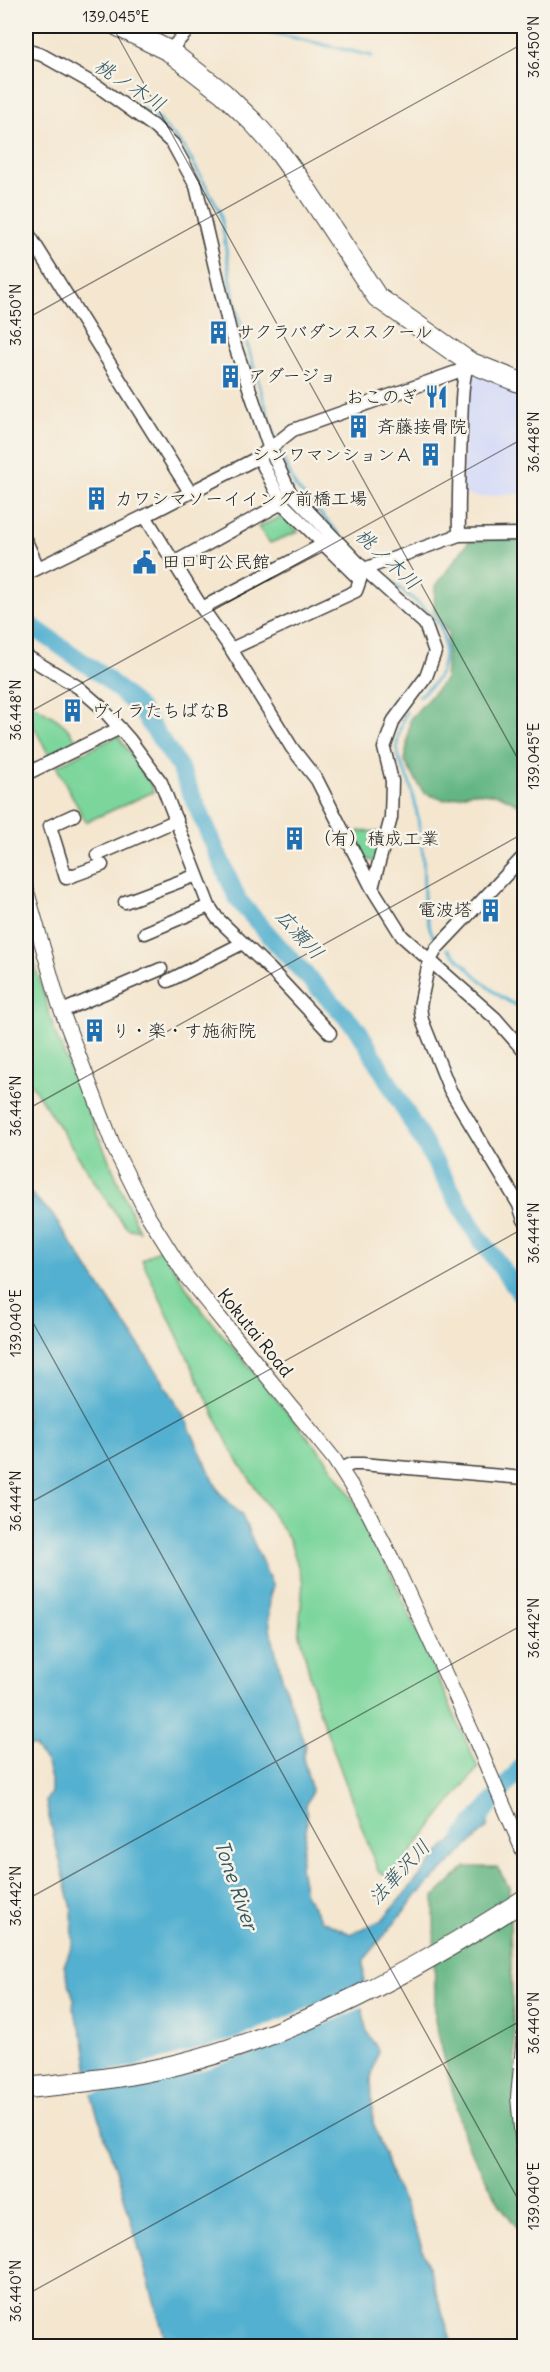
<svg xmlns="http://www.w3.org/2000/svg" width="550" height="2372" font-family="Delius,'Klee One',sans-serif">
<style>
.built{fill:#d3d9f9}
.green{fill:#7bd59b;stroke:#4c785c;stroke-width:1.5}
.forest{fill:#64b683;stroke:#406950;stroke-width:1.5}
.water{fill:#52b0d0;stroke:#376676;stroke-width:1.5}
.pier{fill:#f4e6cf}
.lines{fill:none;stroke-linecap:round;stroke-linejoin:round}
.stream{stroke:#52b0d0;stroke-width:3}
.river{stroke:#52b0d0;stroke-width:18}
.minor-casing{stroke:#3c3a37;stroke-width:15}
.tertiary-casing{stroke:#3c3a37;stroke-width:16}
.trunk-casing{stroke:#3c3a37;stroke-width:22}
.minor{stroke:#fff;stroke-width:12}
.tertiary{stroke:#fff;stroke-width:14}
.trunk{stroke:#fff;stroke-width:20}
.ticks{fill:none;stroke:#1c1c1c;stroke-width:1.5;stroke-opacity:0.45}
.labels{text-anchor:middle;stroke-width:5;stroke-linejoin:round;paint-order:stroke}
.poi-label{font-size:18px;fill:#1c1c1c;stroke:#f7f3e8;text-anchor:start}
.street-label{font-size:18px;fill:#1c1c1c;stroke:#f7f3e8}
.water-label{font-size:20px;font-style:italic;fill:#325764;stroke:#f7f3e8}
.neatline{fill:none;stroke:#1c1c1c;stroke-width:2}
.ticks-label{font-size:15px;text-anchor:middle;fill:#1c1c1c}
</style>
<rect width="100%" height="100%" fill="#f7f3e8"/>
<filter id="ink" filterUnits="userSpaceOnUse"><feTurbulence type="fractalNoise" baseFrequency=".0167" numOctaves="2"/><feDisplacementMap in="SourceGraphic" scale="12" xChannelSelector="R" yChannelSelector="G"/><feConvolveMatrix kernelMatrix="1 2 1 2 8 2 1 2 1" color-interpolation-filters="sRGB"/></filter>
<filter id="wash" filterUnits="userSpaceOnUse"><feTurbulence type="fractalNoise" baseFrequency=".008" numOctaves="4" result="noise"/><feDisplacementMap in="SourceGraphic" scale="24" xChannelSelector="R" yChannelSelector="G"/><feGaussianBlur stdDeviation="1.35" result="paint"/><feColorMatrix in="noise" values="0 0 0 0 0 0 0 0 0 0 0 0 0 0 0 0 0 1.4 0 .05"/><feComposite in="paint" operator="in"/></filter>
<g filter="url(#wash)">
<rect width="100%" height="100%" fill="#f4e6cf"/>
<path class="built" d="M 469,372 L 524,393 L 524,493 L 480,497 L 461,494 Z"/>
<path class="green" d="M 283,516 L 298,532 L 270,543 L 258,527 Z
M 26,701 C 46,712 67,722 78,743 L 50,757 L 26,712 Z
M 118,736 L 152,786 L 153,792 L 86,822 L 56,766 Z
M 359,831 L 383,832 L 375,861 L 361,859 L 356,849 Z
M 26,934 L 55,1033 L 139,1231 L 127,1228 L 109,1204 L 26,1076 Z
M 161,1248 L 200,1308 L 323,1455 L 346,1488 L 390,1571 L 478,1768 L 391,1877 L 378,1871 L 317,1705 L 299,1630 L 303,1582 L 290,1541 L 231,1450 L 142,1260 Z"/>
<path class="forest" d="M 503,539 L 524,542 L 524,807 L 500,795 L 472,792 L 445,800 L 424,793 L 405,762 L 410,719 L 445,680 L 448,633 L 434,611 L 435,587 L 469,541 Z
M 466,1867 L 497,1867 L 509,1887 L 512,2000 L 519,2121 L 522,2234 L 500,2205 L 464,2138 L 435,2021 L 434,1897 Z"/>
<path class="water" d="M 26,1189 L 51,1213 L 163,1381 L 184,1416 L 219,1492 L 242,1516 L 273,1587 L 270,1594 L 269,1618 L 271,1633 L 283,1681 L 305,1745 L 303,1758 L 312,1791 L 306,1806 L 307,1824 L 300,1867 L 305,1895 L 322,1921 L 351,1934 L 382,1920 L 443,1849 L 476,1819 L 489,1817 L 487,1828 L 417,1895 L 364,1960 L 363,2012 L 366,2029 L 378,2050 L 371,2078 L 373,2122 L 392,2177 L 418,2235 L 453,2346 L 167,2346 L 119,2179 L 93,2101 L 84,2040 L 73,2008 L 74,2000 L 64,1966 L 73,1942 L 72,1909 L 49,1817 L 46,1801 L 51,1792 L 51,1780 L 47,1764 L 35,1747 L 26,1745 Z"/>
<path class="pier" d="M 366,1984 L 366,2006 L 277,2046 L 180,2077 L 89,2094 L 86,2075 L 133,2067 L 233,2040 Z"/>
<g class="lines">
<path class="stream" d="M 244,26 L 372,56
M 126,100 L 158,119 L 184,147 L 220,211 L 234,300 L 275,438
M 278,447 L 295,486 L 339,534
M 373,568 C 390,582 430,609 440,626 C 447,640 445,668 436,680 C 432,686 425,691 419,696
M 406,712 C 401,724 397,736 397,748 C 397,761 408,775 411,787 C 417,810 421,833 423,856 C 425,888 420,909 434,938
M 448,949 C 471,969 495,1000 524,1008"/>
<path class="river" d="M 26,622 L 106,678 L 139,708 L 179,766 L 238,900 L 283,951 L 359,1031 L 476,1233 L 524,1299
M 464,1836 L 524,1764"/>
</g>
</g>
<g filter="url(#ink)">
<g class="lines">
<defs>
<path id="minor" d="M 26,50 L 42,55 L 99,87 L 156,128 L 173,144 L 196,186 L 230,331 L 269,447 L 290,492 L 364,569 L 425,624 L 435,652 L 426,677 L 394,720 L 384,748 L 392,781 L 391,818 L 372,888
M 169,51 L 192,26
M 26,230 L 190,492
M 145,516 L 202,608 L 231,649 L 292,748 L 317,780 L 372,888 L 402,936 L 495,1018 L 524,1051
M 459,535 C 458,499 460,464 461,428 C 462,407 461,383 468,363
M 26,541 L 38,568
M 175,562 L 282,503
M 364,569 L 459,535 L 524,534
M 26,574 L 145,516 L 259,457 L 293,430 L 459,371 L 469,362
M 202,608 L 324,544
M 231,649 L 356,591 L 360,580 L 282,503 L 259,457
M 26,656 L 78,687 L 101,707 L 130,740 L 161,782 L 209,906 L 217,918 L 271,970 L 330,1033
M 26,774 L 120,728
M 74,815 L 50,826 L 66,878 L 102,865
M 97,855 L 177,820
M 524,856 L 437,948 L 429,962 L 420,1006 L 422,1020 L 450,1090 L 519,1205 L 524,1220
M 125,902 L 197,875
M 145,933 L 209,906
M 168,981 L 243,943
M 62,1011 L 161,969
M 341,1469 L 352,1464 L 362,1464 L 524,1478"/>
<path id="tertiary" d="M 26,888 L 59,1004 L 115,1150 L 148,1216 L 185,1275 L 334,1459 L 369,1514 L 395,1565 L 473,1734 L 524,1853
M 524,2036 L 518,2097 L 524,2158"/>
<path id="trunk" d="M 118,26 L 169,51 L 223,93 L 254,123 L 277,149 L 308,192 L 377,297 L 469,362 L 524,384
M 26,2088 C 77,2083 129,2077 179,2064 C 304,2032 417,1969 524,1900"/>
</defs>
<use href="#minor" class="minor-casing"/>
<use href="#tertiary" class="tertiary-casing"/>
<use href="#trunk" class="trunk-casing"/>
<use href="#minor" class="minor"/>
<use href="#tertiary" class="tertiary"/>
<use href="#trunk" class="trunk"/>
</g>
</g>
<path class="ticks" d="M 112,26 L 524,770M 26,319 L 524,43M 26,714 L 524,438M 26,1110 L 524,833M 26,1310 L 524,2210M 26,1505 L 524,1228M 26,1900 L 524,1624M 26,2295 L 524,2019"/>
<defs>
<symbol id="building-bare" viewBox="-9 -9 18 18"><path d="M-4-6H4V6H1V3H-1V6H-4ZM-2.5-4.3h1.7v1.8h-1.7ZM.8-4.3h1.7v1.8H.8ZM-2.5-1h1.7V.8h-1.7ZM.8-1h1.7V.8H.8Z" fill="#1f6fb2" stroke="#f7f3e8" stroke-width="2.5" paint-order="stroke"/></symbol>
<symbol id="restaurant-bare" viewBox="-9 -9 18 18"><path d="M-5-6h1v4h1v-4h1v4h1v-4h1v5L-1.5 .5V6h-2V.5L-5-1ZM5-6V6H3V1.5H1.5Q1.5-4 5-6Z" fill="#1f6fb2" stroke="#f7f3e8" stroke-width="2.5" paint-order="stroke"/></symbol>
<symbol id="civic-bare" viewBox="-9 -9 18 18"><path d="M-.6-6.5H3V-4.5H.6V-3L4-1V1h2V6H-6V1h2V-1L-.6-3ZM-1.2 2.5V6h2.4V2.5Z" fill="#1f6fb2" stroke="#f7f3e8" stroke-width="2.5" paint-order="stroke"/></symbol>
</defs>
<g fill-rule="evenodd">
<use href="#building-bare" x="202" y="316" width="33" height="33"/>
<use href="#building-bare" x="214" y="360" width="33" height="33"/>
<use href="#restaurant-bare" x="420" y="380" width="33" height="33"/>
<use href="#building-bare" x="342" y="410" width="33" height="33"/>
<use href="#building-bare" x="414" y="438" width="33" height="33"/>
<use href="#building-bare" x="80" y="482" width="33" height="33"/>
<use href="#civic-bare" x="128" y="546" width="33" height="33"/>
<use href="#building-bare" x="56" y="694" width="33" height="33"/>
<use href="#building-bare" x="278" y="822" width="33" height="33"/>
<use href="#building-bare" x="474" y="894" width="33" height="33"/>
<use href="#building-bare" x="78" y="1014" width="33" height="33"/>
</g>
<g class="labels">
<g class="poi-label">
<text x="237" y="338">サクラバダンススクール</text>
<text x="249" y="382">アダージョ</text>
<text x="418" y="403" text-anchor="end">おこのぎ</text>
<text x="377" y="433">斉藤接骨院</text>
<text x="413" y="461" text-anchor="end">シンワマンションＡ</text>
<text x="115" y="505">カワシマソーイイング前橋工場</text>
<text x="162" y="568">田口町公民館</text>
<text x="91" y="717">ヴィラたちばなB</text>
<text x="313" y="845">（有）積成工業</text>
<text x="472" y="916" text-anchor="end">電波塔</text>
<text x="112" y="1037">り・楽・す施術院</text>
</g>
<g class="street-label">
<text transform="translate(255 1333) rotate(51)" y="6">Kokutai Road</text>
</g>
<g class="water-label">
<text transform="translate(130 85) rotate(33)" y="7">桃ノ木川</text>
<text transform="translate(388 559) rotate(43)" y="7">桃ノ木川</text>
<text transform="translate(300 934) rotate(48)" y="7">広瀬川</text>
<text transform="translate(399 1872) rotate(-47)" y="7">法華沢川</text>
<text transform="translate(236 1885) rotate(71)" y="7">Tone River</text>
</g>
</g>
<rect width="550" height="2372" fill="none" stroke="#f7f3e8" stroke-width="66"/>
<rect x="33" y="33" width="484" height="2306" class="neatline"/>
<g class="ticks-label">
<text x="116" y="22">139.045°E</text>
<text transform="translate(534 47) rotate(-90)" y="5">36.450°N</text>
<text transform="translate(16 315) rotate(-90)" y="5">36.450°N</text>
<text transform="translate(534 442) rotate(-90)" y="5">36.448°N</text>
<text transform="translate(16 710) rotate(-90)" y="5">36.448°N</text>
<text transform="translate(534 756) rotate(-90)" y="5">139.045°E</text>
<text transform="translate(16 1106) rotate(-90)" y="5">36.446°N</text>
<text transform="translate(534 1233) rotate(-90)" y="5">36.444°N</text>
<text transform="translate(16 1323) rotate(-90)" y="5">139.040°E</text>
<text transform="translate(16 1501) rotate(-90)" y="5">36.444°N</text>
<text transform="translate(534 1628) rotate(-90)" y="5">36.442°N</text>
<text transform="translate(16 1896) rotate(-90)" y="5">36.442°N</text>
<text transform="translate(534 2023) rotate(-90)" y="5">36.440°N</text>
<text transform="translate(534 2196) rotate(-90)" y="5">139.040°E</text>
<text transform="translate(16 2291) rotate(-90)" y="5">36.440°N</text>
</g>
</svg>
